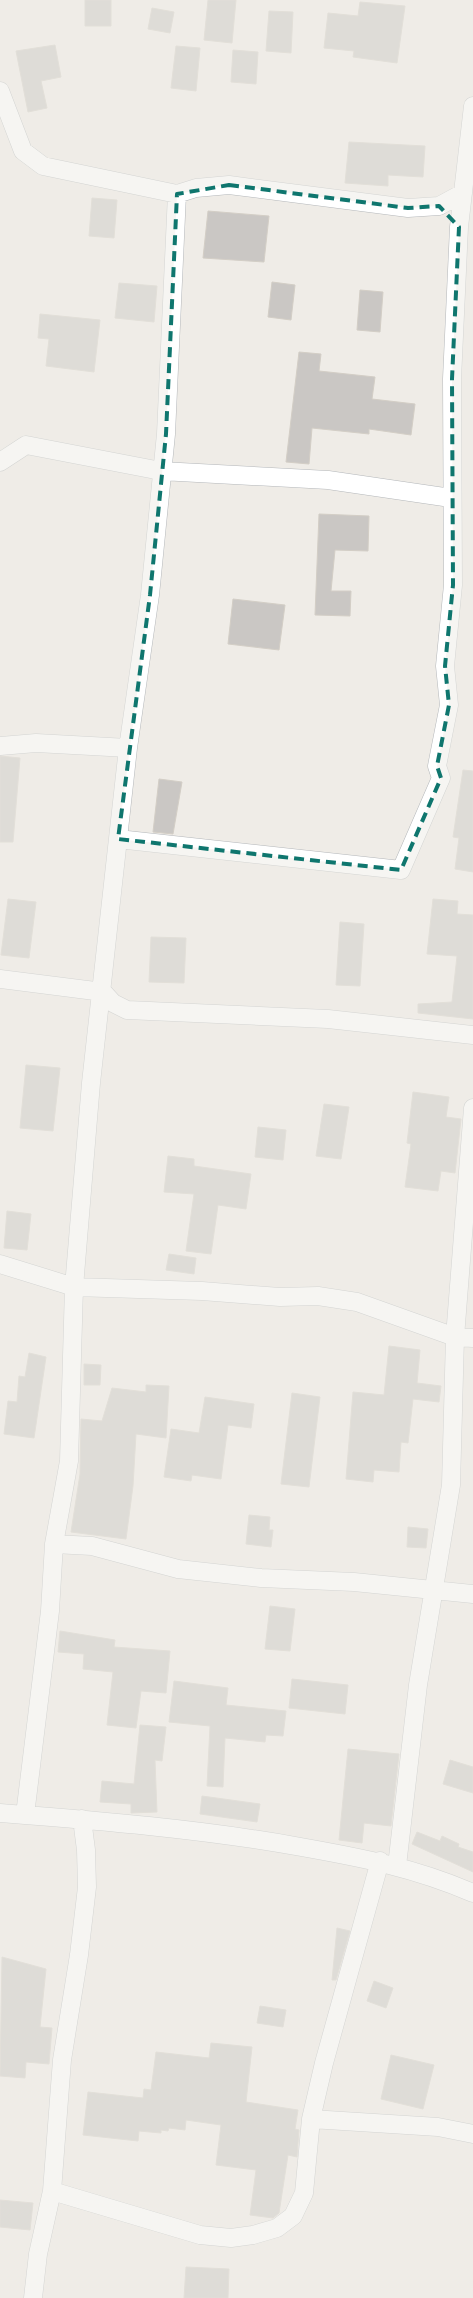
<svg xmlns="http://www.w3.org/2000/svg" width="473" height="2298" font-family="'Nunito Sans',sans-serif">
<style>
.building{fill:#cac7c4;stroke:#d3cec6}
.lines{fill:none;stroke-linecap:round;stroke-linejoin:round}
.minor-casing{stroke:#b4b7ba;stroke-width:19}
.minor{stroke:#fff;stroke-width:18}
.marked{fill:none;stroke:#0f766e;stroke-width:4;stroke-dasharray:10 6;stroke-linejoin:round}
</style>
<rect width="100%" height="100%" fill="#efece7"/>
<path class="building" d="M 85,0 L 111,0 L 111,26 L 85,26 Z
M 208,0 L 236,0 L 232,43 L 204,40 Z
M 360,2 L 405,6 L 397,63 L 353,57 L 354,51 L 324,48 L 328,13 L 358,16 Z
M 152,8 L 174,12 L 170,33 L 148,29 Z
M 269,11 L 293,12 L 291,53 L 266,51 Z
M 55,45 L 61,77 L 41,81 L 47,108 L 28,112 L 16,51 Z
M 176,46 L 200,48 L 196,91 L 171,88 Z
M 233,50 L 258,52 L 256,84 L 231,82 Z
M 349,142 L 425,146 L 423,177 L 388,175 L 388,186 L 345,183 Z
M 92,198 L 117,200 L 114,238 L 89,236 Z
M 208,211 L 269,216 L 264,262 L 203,258 Z
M 272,282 L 295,285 L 291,320 L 268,317 Z
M 119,283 L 157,286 L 154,322 L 115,318 Z
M 360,290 L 383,292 L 380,332 L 357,330 Z
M 40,314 L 100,320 L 94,372 L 46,366 L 49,339 L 38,338 Z
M 299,352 L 321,354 L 319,371 L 375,377 L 372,399 L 415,404 L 411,435 L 369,429 L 369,434 L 312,428 L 309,464 L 286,462 Z
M 319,514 L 369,516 L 368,551 L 335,550 L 331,591 L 351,591 L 350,616 L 315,615 Z
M 233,599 L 285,605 L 279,650 L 228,644 Z
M 0,756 L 20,758 L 13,842 L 0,842 Z
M 463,770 L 473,771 L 473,872 L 455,869 L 459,838 L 453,837 Z
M 159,779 L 182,782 L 173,834 L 153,832 Z
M 8,899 L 36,902 L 29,958 L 1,955 Z
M 433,899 L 458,901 L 457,914 L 473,915 L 473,1019 L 418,1013 L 418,1004 L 452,1002 L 457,956 L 427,954 Z
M 340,922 L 364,924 L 360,986 L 336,985 Z
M 151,937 L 186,938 L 184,983 L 149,982 Z
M 26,1065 L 60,1068 L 53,1131 L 20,1128 Z
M 413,1092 L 449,1097 L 446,1117 L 461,1119 L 455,1173 L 441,1171 L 438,1191 L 405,1187 L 411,1144 L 407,1143 Z
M 324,1104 L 349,1107 L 341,1159 L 316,1156 Z
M 258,1127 L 286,1130 L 283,1160 L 255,1157 Z
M 168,1156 L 194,1159 L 194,1166 L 251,1174 L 246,1209 L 218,1205 L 211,1254 L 186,1251 L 194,1194 L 164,1192 Z
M 7,1211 L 31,1214 L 27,1250 L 4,1248 Z
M 169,1254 L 196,1258 L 194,1274 L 166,1270 Z
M 389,1346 L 420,1350 L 417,1383 L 441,1386 L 439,1402 L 413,1399 L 408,1443 L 401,1442 L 399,1472 L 374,1470 L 373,1482 L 346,1479 L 353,1392 L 384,1395 Z
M 29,1353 L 46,1357 L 34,1438 L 4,1434 L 8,1401 L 17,1402 L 19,1376 L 25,1377 Z
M 84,1364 L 101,1365 L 100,1385 L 84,1385 Z
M 146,1385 L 169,1386 L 166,1438 L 136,1434 L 133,1486 L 126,1539 L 71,1532 L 80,1474 L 81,1419 L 102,1421 L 112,1388 L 146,1392 Z
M 292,1393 L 320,1397 L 309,1487 L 281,1484 Z
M 205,1397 L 254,1404 L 251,1428 L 228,1425 L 221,1479 L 192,1475 L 191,1481 L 164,1477 L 171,1429 L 199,1433 Z
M 249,1515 L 270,1517 L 269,1530 L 273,1530 L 271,1547 L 246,1544 Z
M 408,1527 L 428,1529 L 426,1548 L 407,1547 Z
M 270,1606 L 295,1609 L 290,1651 L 265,1649 Z
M 60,1631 L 115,1640 L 114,1647 L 170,1651 L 166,1693 L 141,1691 L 136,1728 L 107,1725 L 113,1672 L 83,1669 L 84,1654 L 58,1652 Z
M 292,1679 L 348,1685 L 345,1714 L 289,1708 Z
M 174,1681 L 228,1688 L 226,1705 L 286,1711 L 283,1736 L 266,1735 L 265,1742 L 225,1738 L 223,1787 L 207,1786 L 210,1726 L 169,1722 Z
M 140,1725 L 166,1727 L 162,1761 L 155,1760 L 157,1812 L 131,1813 L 131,1804 L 100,1802 L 102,1781 L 134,1784 Z
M 348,1749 L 399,1754 L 391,1826 L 364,1823 L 362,1843 L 339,1840 Z
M 450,1760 L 473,1767 L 473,1793 L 443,1784 Z
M 202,1796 L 260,1804 L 257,1822 L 200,1814 Z
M 417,1832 L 440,1841 L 442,1836 L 459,1844 L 458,1847 L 473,1852 L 473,1872 L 412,1844 Z
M 337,1928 L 350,1931 L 336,1980 L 332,1980 Z
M 2,1957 L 46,1969 L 40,2027 L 52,2028 L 49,2064 L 26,2062 L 25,2078 L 0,2076 Z
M 374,1981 L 393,1988 L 386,2008 L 367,2001 Z
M 260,2006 L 286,2010 L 283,2027 L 257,2023 Z
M 211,2043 L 252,2047 L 246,2102 L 298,2110 L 295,2129 L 299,2130 L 297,2157 L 288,2155 L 279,2213 L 273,2218 L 250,2215 L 256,2170 L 216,2165 L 221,2125 L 186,2120 L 185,2130 L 169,2128 L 168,2131 L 161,2130 L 161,2133 L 139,2131 L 138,2141 L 83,2135 L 88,2092 L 143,2098 L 144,2089 L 151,2090 L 156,2052 L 209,2058 Z
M 391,2055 L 434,2065 L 423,2109 L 381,2099 Z
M 0,2200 L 33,2203 L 30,2230 L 0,2227 Z
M 186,2267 L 229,2269 L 228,2298 L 184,2298 Z"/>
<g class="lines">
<defs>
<path id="minor" d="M 0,91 L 23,151 L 43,166 L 177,194 L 166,434 L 150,595 L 128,748 L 91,1083 L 74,1287 L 69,1461 L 54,1544 L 50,1611 L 25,1815
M 177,194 L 196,188 L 229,185 L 408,208 L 439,206 L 463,193
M 0,462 L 26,445 L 161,471 L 328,480 L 451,498
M 0,746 L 36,743 L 128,748
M 118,839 L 401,870 L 441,778 L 437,766 L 449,705 L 445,666 L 453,585 L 452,379 L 459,227 L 473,106
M 0,979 L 103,992 L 113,1003 L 127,1010 L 328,1019 L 473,1035
M 0,1264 L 74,1287 L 202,1291 L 280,1297 L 318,1296 L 357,1302 L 455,1337 L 473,1338
M 54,1544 L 92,1546 L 178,1569 L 261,1578 L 354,1582 L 473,1594
M 0,1813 C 101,1821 202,1829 301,1847 C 363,1858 415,1868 473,1893
M 397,1866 L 418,1685 L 451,1485 L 455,1337 L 473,1108
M 311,2119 L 438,2127 L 473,2134
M 52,2191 L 200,2235 L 231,2238 L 253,2235 L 277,2228 L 293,2216 L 304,2193 L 311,2119 L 324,2063 L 380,1861
M 33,2298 L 38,2254 L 52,2191 L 62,2060 L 79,1955 L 87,1887 L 86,1850 L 82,1819"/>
</defs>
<use href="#minor" class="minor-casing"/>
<use href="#minor" class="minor"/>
</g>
<path d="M0 0H473V2298H0ZM 229,185 L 408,208 L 439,206 L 459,227 L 452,379 L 453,585 L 445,666 L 449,705 L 437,766 L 441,778 L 401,870 L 118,839 L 150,595 L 166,434 L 177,194 Z" fill="#efece7" fill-opacity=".55" fill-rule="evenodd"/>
<path class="marked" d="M 229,185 L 408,208 L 439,206 L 459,227 L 452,379 L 453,585 L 445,666 L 449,705 L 437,766 L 441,778 L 401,870 L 118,839 L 150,595 L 166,434 L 177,194 Z"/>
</svg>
